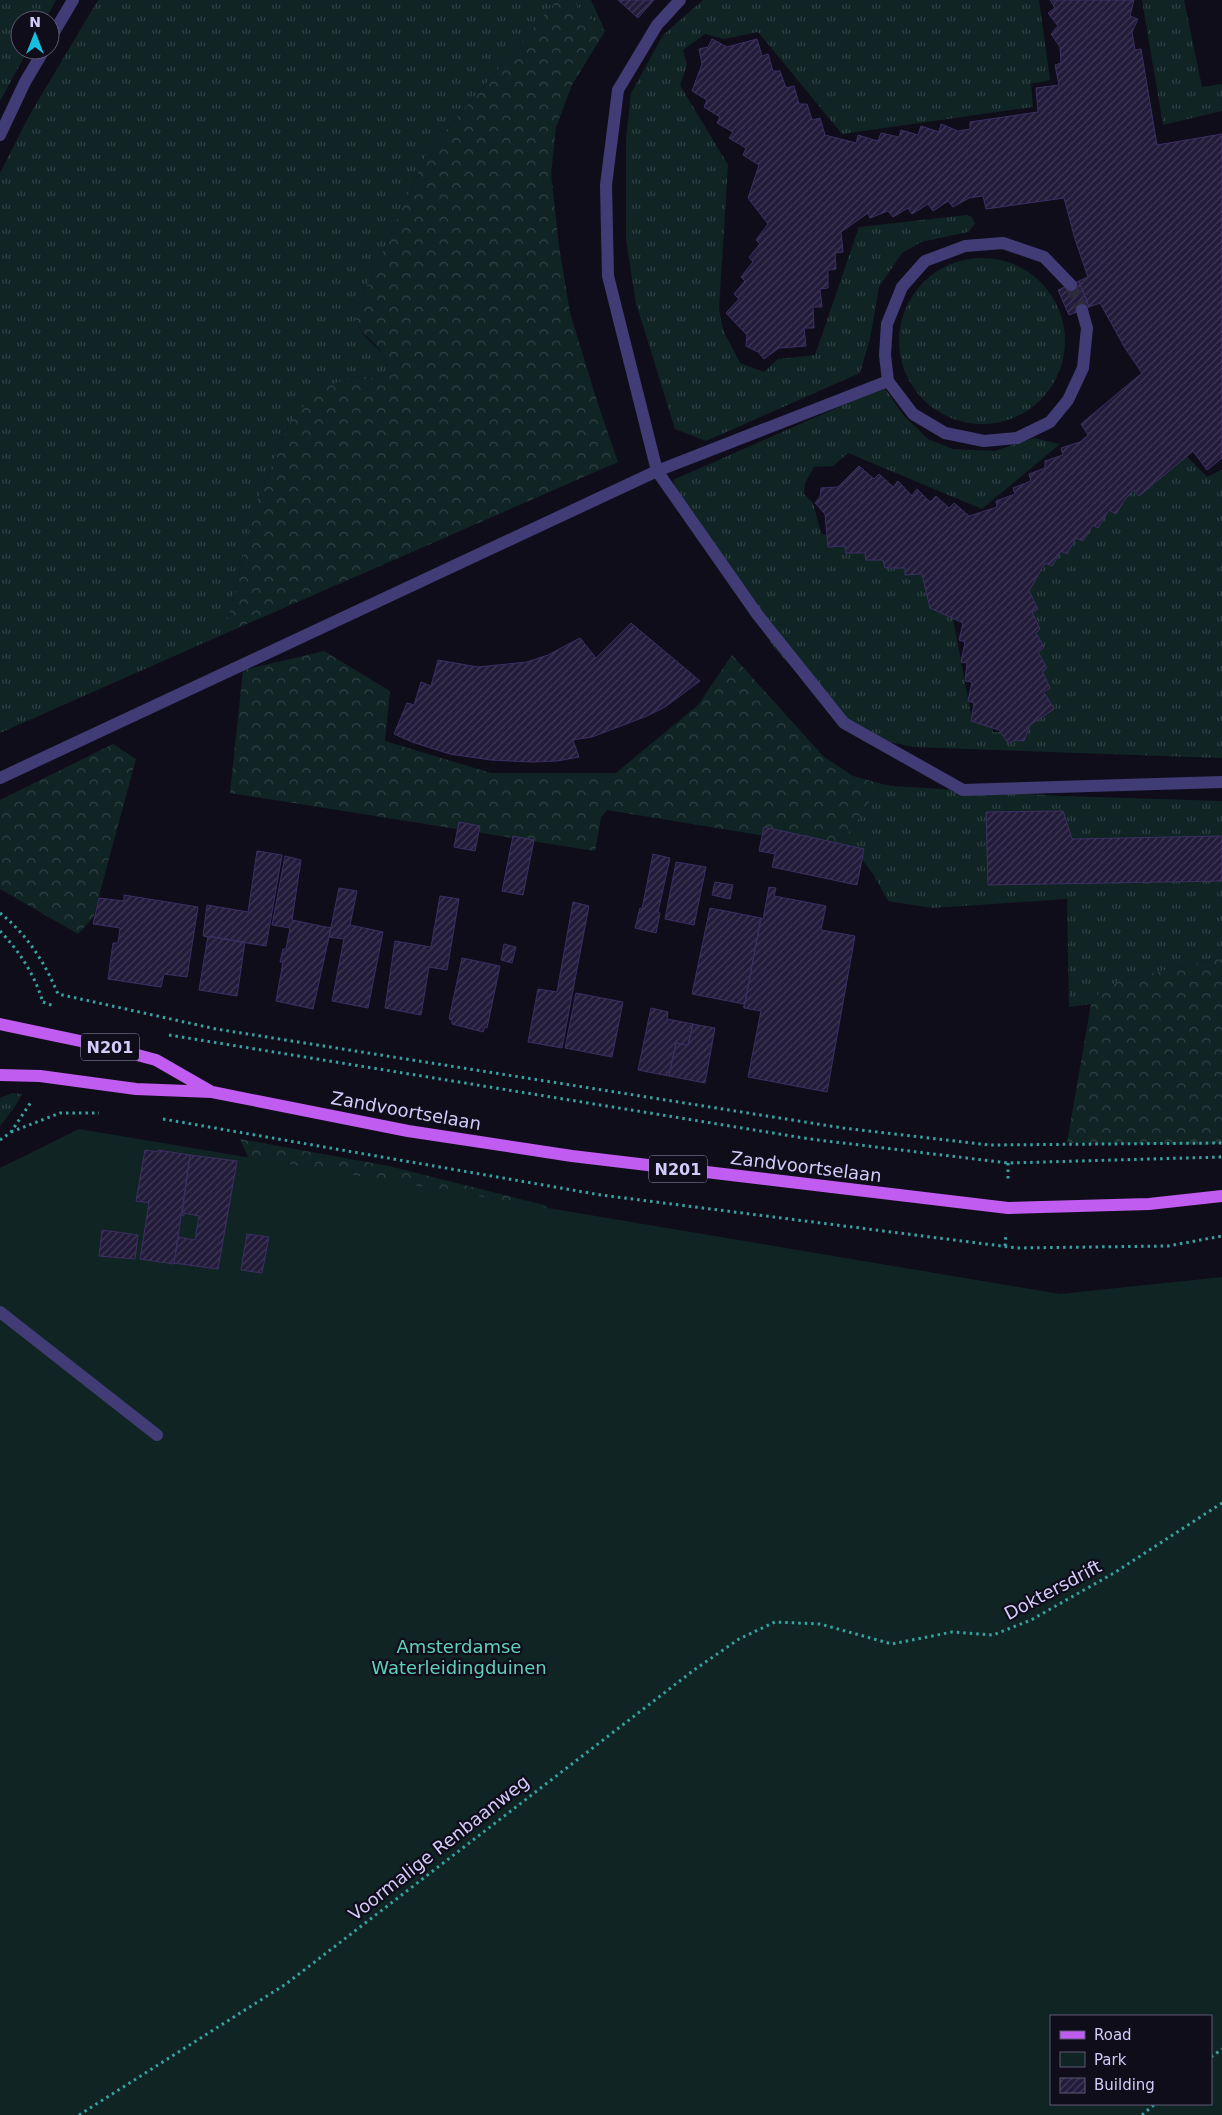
<svg xmlns="http://www.w3.org/2000/svg" width="1222" height="2115" font-family="'DejaVu Sans',sans-serif">
<style>
.grass{fill:url(#grass-tufts)}
.forest{fill:url(#forest-crowns)}
.park{fill:#102424;fill-rule:evenodd}
.building{fill:url(#building-hatch);stroke:#3c2f64}
.lines{fill:none;stroke-linecap:round;stroke-linejoin:round}
.minor-tunnel{stroke:#2d2a3c;stroke-width:12;stroke-dasharray:12 6;stroke-linecap:butt}
.path{stroke:#37a2a1;stroke-width:3;stroke-dasharray:2.5 4;stroke-linecap:butt}
.minor{stroke:#413c76;stroke-width:12}
.major{stroke:#c05df0;stroke-width:12}
.labels{text-anchor:middle;stroke-width:4.5;stroke-linejoin:round;paint-order:stroke}
.shield{fill:#100d1b;stroke:#9892b7;stroke-width:1}
.shield-label{font-size:16px;font-weight:bold;fill:#d3cbfa}
.street-label{font-size:18px;fill:#d3cbfa;stroke:#100d1b}
.park-label{font-size:18px;fill:#5fd2bb;stroke:#100d1b}
</style>
<defs>
<pattern id="grass-tufts" width="24" height="20" patternUnits="userSpaceOnUse" patternTransform="scale(1.25)"><rect width="24" height="20" fill="#102424"/><path d="M3 7l-1-3M5 7V3M7 7l1-3M15 17l-1-3M17 17v-4M19 17l1-3" fill="none" stroke="#324245"/></pattern>
<pattern id="forest-crowns" width="20" height="18" patternUnits="userSpaceOnUse" patternTransform="scale(1.25)"><rect width="20" height="18" fill="#102424"/><path d="M2 6a3 3 0 1 1 6 0M12 15a3 3 0 1 1 6 0" fill="none" stroke="#324245"/></pattern>
<pattern id="building-hatch" width="6" height="6" patternUnits="userSpaceOnUse" patternTransform="scale(1.25)"><rect width="6" height="6" fill="#221b3a"/><path d="M-1 1l2-2M0 6l6-6M5 7l2-2" fill="none" stroke="#413b57"/></pattern>
</defs>
<rect width="100%" height="100%" fill="#100d1b"/>
<path class="grass" d="M 0,0 L 56,0 L 45,20 L 20,20 L 20,50 L 28,50 L 0,101 Z
M 98,0 L 557,0 L 427,153 L 355,313 C 357,319 359,329 364,335 C 377,351 388,349 387,374 L 377,378 L 354,376 L 289,424 L 258,499 L 224,634 L 0,733 L 0,173 L 29,116 Z
M 571,0 L 591,0 L 605,31 Z
M 703,0 L 1039,0 L 1050,80 L 1031,84 L 1033,107 L 842,134 L 758,32 L 724,39 L 705,34 L 683,50 L 687,65 L 680,85 L 728,165 L 719,309 L 723,330 L 740,363 L 764,372 L 778,359 L 815,355 L 859,227 L 967,215 L 972,217 L 975,224 L 968,232 L 921,242 L 902,253 L 879,287 L 870,339 L 860,373 L 706,441 L 675,429 L 636,303 L 626,240 L 626,139 L 631,93 L 663,35 Z
M 1142,0 L 1184,0 L 1202,87 L 1222,84 L 1222,111 L 1163,125 Z
M899 341a83 83 0 1 1 166 0a83 83 0 1 1-166 0Z
M 884,387 L 904,416 L 928,439 L 953,449 L 995,451 L 1034,438 L 1060,444 L 982,509 L 848,453 L 833,466 L 814,467 L 805,483 L 804,494 L 813,503 L 821,533 L 947,586 L 971,715 L 982,716 L 991,721 L 993,732 L 1027,732 L 1027,712 L 1048,703 L 1025,579 L 1182,451 L 1207,477 L 1222,470 L 1222,758 L 913,747 L 872,738 L 828,706 L 775,649 L 681,509 L 673,480 Z
M 882,784 L 892,786 L 1061,796 L 1222,801 L 1222,957 L 1121,980 L 1101,991 L 1091,1004 L 1069,1007 L 1067,899 L 932,908 L 888,901 L 875,877 L 856,851 L 844,849 L 849,832 Z
M 12,1093 L 22,1094 L 14,1108 L 0,1126 L 0,1098 Z"/>
<path class="forest" d="M 557,0 L 571,0 L 605,31 L 572,85 L 556,127 L 551,174 L 559,246 L 570,313 L 597,401 L 618,462 L 224,634 L 258,499 L 289,424 L 313,394 L 330,385 L 354,376 L 377,378 L 387,373 C 389,341 359,344 355,313 L 427,153 Z
M 324,651 L 390,691 L 385,741 L 491,773 L 616,773 L 698,705 L 732,655 L 823,756 L 853,776 L 882,784 L 849,832 L 844,849 L 607,810 L 601,817 L 595,851 L 230,793 L 243,670 Z
M 113,744 L 136,759 L 93,918 L 78,934 L 0,889 L 0,800 Z
M 1222,957 L 1222,1143 L 1203,1145 L 1067,1143 L 1091,1004 L 1101,991 L 1121,980 Z
M 240,1139 L 389,1166 L 548,1206 L 533,1227 L 269,1204 Z"/>
<path class="park" d="M 79,1129 L 1060,1294 L 1222,1277 L 1222,2115 L 0,2115 L 0,1168 ZM 1051,2016 L 1211,2016 L 1211,2104 L 1051,2104 Z"/>
<path class="building" d="M 618,0 L 654,0 L 638,18 Z
M 1050,0 L 1134,0 L 1130,16 L 1138,19 L 1132,32 L 1135,50 L 1141,49 L 1157,145 L 1222,134 L 1222,458 L 1207,470 L 1193,451 L 1139,496 L 1134,490 L 1126,498 L 1116,514 L 1109,510 L 1098,528 L 1093,525 L 1083,541 L 1076,538 L 1067,554 L 1061,551 L 1052,566 L 1045,563 L 1029,591 L 1038,609 L 1032,612 L 1040,629 L 1036,633 L 1044,647 L 1038,652 L 1047,668 L 1042,671 L 1050,688 L 1044,692 L 1054,709 L 1030,725 L 1024,741 L 1016,740 L 1008,743 L 999,730 L 971,721 L 974,703 L 968,701 L 972,682 L 965,681 L 967,663 L 961,662 L 965,642 L 959,640 L 963,623 L 930,608 L 922,574 L 905,575 L 905,568 L 885,568 L 883,560 L 866,560 L 865,553 L 846,553 L 845,546 L 828,547 L 825,514 L 815,503 L 820,497 L 821,488 L 838,487 L 859,466 L 874,479 L 879,474 L 893,487 L 898,481 L 912,496 L 917,489 L 930,502 L 936,496 L 949,508 L 954,503 L 969,516 L 997,507 L 996,501 L 1015,494 L 1013,488 L 1031,481 L 1029,474 L 1045,468 L 1045,461 L 1063,455 L 1061,448 L 1080,442 L 1088,435 L 1081,424 L 1142,373 L 1125,348 L 1100,303 L 1089,307 L 1079,281 L 1088,277 L 1075,239 L 1064,198 L 986,209 L 983,196 L 969,198 L 953,207 L 948,201 L 933,211 L 928,204 L 912,214 L 908,208 L 893,217 L 888,211 L 870,218 L 868,213 L 841,232 L 843,252 L 835,253 L 836,269 L 828,270 L 828,288 L 820,289 L 822,307 L 813,307 L 814,328 L 804,328 L 806,346 L 779,348 L 764,359 L 758,352 L 746,346 L 747,335 L 726,313 L 739,299 L 734,294 L 745,281 L 741,277 L 753,262 L 749,257 L 760,244 L 756,240 L 768,224 L 748,198 L 759,165 L 743,155 L 746,148 L 729,138 L 733,132 L 717,123 L 720,117 L 704,107 L 707,100 L 692,91 L 702,64 L 699,49 L 708,47 L 712,39 L 727,47 L 757,39 L 762,56 L 768,54 L 773,71 L 780,71 L 786,88 L 794,86 L 799,104 L 807,104 L 812,120 L 820,118 L 825,135 L 856,143 L 858,135 L 878,141 L 881,133 L 899,137 L 901,130 L 918,135 L 921,126 L 939,132 L 941,124 L 958,131 L 970,129 L 970,122 L 1038,112 L 1036,88 L 1059,85 L 1055,65 L 1061,63 L 1060,47 L 1051,34 L 1058,26 L 1048,13 L 1055,8 Z
M 1079,281 L 1089,307 L 1069,315 L 1058,290 Z
M 631,623 L 700,681 L 665,707 L 647,716 L 592,737 L 573,740 L 579,757 L 557,761 L 531,762 L 491,760 L 450,754 L 412,742 L 394,734 L 407,703 L 414,705 L 421,682 L 431,686 L 438,660 L 478,667 L 527,662 L 548,655 L 580,638 L 596,658 Z
M 1063,811 L 1072,839 L 1222,836 L 1222,881 L 988,885 L 986,812 Z
M 459,822 L 480,826 L 475,851 L 454,847 Z
M 764,827 L 864,849 L 857,885 L 772,867 L 775,854 L 759,851 Z
M 513,836 L 534,840 L 523,895 L 502,891 Z
M 257,851 L 282,855 L 266,946 L 203,936 L 207,905 L 248,912 Z
M 653,854 L 670,858 L 658,912 L 660,913 L 656,933 L 635,928 L 640,908 L 642,909 Z
M 285,856 L 301,860 L 292,920 L 331,928 L 313,1009 L 276,1001 L 283,962 L 280,962 L 283,949 L 286,949 L 290,928 L 272,925 Z
M 676,862 L 706,867 L 694,925 L 665,919 Z
M 715,882 L 733,885 L 730,899 L 712,895 Z
M 769,887 L 776,888 L 774,896 L 826,906 L 821,930 L 855,936 L 827,1092 L 748,1077 L 761,1011 L 744,1008 L 761,918 L 763,919 Z
M 339,888 L 357,891 L 350,925 L 383,932 L 368,1008 L 332,1001 L 344,939 L 329,937 Z
M 124,895 L 198,907 L 187,977 L 164,974 L 161,987 L 108,979 L 113,943 L 118,943 L 120,928 L 93,924 L 99,898 L 124,901 Z
M 440,896 L 459,899 L 447,970 L 429,967 L 421,1015 L 385,1008 L 395,941 L 431,947 Z
M 573,902 L 589,906 L 562,1048 L 528,1042 L 538,989 L 557,992 Z
M 710,908 L 761,918 L 744,1008 L 744,1004 L 692,994 Z
M 208,936 L 245,942 L 237,996 L 199,990 Z
M 504,944 L 516,947 L 512,963 L 501,960 Z
M 462,958 L 500,966 L 487,1028 L 485,1027 L 483,1032 L 452,1024 L 452,1020 L 449,1019 Z
M 576,993 L 623,1002 L 612,1057 L 565,1048 Z
M 651,1008 L 668,1012 L 667,1019 L 693,1024 L 688,1045 L 676,1043 L 669,1076 L 638,1070 Z
M 693,1024 L 715,1028 L 705,1083 L 669,1076 L 676,1043 L 688,1045 Z
M 145,1150 L 158,1152 L 158,1150 L 190,1155 L 174,1264 L 140,1259 L 149,1203 L 136,1201 Z
M 190,1155 L 237,1161 L 218,1269 L 174,1263 L 178,1237 L 195,1240 L 199,1216 L 184,1213 L 184,1216 L 182,1215 Z
M 102,1230 L 138,1235 L 135,1259 L 99,1256 Z
M 247,1234 L 269,1237 L 262,1273 L 241,1270 Z"/>
<g class="lines">
<path class="minor-tunnel" d="M 1071,285 L 1082,310"/>
<path class="path" d="M 0,913 C 27,934 45,963 58,994 L 216,1029 L 843,1128 L 990,1145 L 1222,1143
M 0,931 C 20,952 35,975 43,1003
M 43,1002 L 54,1006
M 169,1035 L 810,1139 L 1008,1163 L 1222,1157
M 163,1119 L 601,1195 L 1017,1248 L 1168,1246 L 1222,1236
M 11,1132 L 60,1113 L 99,1113
M 0,1140 L 11,1132 L 31,1102
M 1008,1163 L 1008,1182
M 1005,1246 L 1006,1233
M 1211,2057 L 1222,2049
M 79,2115 L 286,1984 L 694,1670 L 739,1639 L 775,1622 L 820,1624 L 892,1644 L 952,1632 L 993,1635 L 1031,1620 L 1114,1573 L 1222,1503
M 1142,2115 L 1155,2104"/>
<path class="minor" d="M 680,0 L 657,25 L 618,90 L 606,185 L 608,276 L 657,471 L 757,614 L 844,723 L 963,790 L 1222,782
M 50,39 L 73,0
M 0,135 L 25,82 L 44,50
M 1071,285 L 1044,257 L 1003,243 L 965,246 L 925,261 L 902,287 L 887,324 L 885,355 L 888,381 L 913,414 L 945,433 L 984,441 L 1017,438 L 1050,422 L 1068,400 L 1083,368 L 1087,328 L 1082,310
M 0,778 L 657,471 L 888,381
M 0,1312 L 157,1435"/>
<path class="major" d="M 0,1024 L 104,1046 L 156,1060 L 210,1091
M 0,1075 L 40,1076 L 136,1089 L 212,1092 L 408,1131 L 572,1156 L 1008,1208 L 1149,1204 L 1222,1196"/>
</g>
<g class="labels">
<g class="shield">
<rect x="81" y="1033.5" width="58" height="27" rx="4"/>
<rect x="649" y="1155.5" width="58" height="27" rx="4"/>
</g>
<g class="shield-label">
<text x="110" y="1053">N201</text>
<text x="678" y="1175">N201</text>
</g>
<g class="street-label">
<text transform="translate(406 1111) rotate(10)" y="6">Zandvoortselaan</text>
<text transform="translate(806 1167) rotate(7)" y="6">Zandvoortselaan</text>
<text transform="translate(1053 1590) rotate(-28)" y="6">Doktersdrift</text>
<text transform="translate(439 1848) rotate(-38)" y="6">Voormalige Renbaanweg</text>
</g>
<g class="park-label">
<text x="459" y="1653">Amsterdamse<tspan x="459" dy="21">Waterleidingduinen</tspan></text>
</g>
</g>
<rect x="1050" y="2015" width="162" height="90" fill="#100d1b" stroke="#5e5974"/>
<rect x="1060" y="2031" width="25" height="8" fill="#c05df0" stroke="#5e5974"/>
<text x="1094" y="2040" font-size="15" fill="#d3cbfa">Road</text>
<rect x="1060" y="2052" width="25" height="15" fill="#102424" stroke="#5e5974"/>
<text x="1094" y="2065" font-size="15" fill="#d3cbfa">Park</text>
<rect x="1060" y="2078" width="25" height="15" fill="url(#building-hatch)" stroke="#5e5974"/>
<text x="1094" y="2090" font-size="15" fill="#d3cbfa">Building</text>
<g transform="translate(35 35)"><circle r="24" fill="#100d1b" stroke="#5e5974"/>
<path d="M0-4L9 19L0 12L-9 19Z" fill="#15bfdd"/>
<text y="-8" font-size="14" font-weight="bold" text-anchor="middle" fill="#d3cbfa">N</text>
</g>
</svg>
